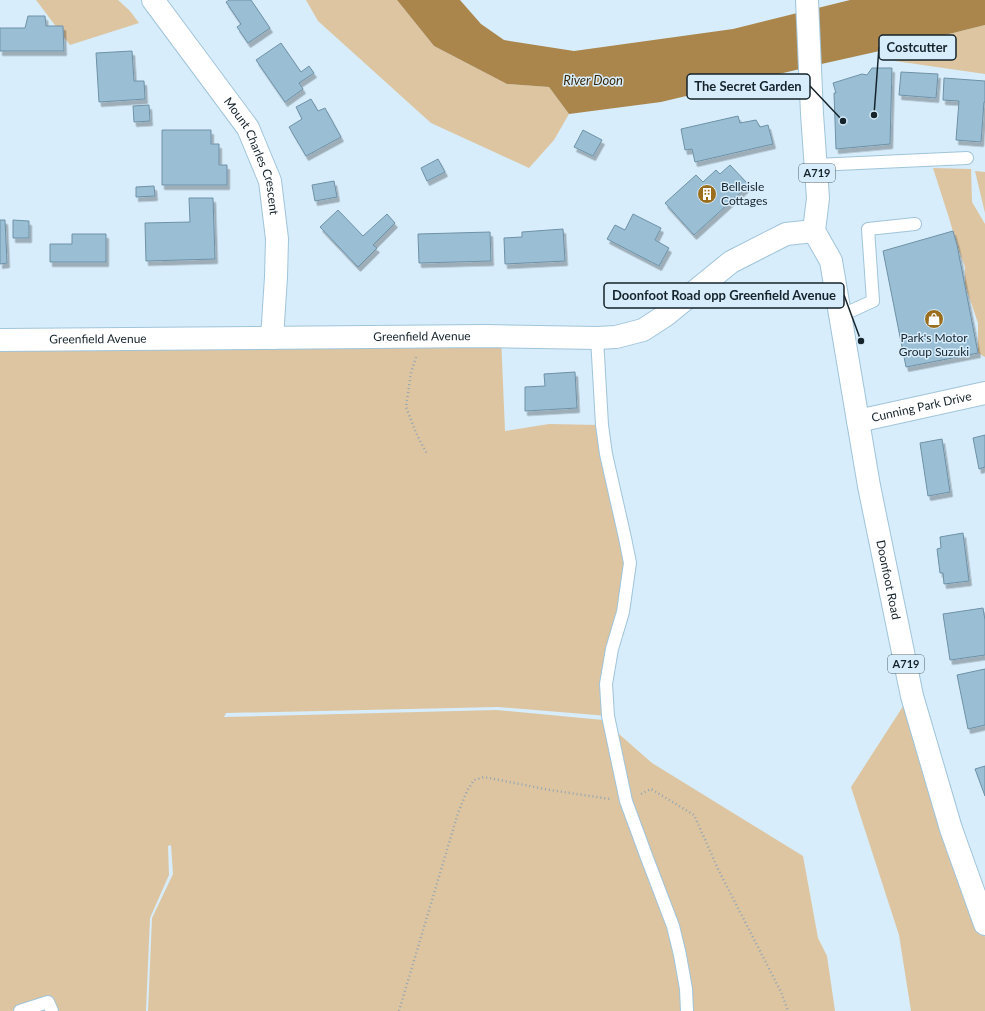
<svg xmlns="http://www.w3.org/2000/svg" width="985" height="1011" font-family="Lato,sans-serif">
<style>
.green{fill:#ddc5a1}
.water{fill:#aa864d}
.building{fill:#9abed4;stroke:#6e91a6;filter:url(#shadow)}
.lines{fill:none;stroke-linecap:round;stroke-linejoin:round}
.service-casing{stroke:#a0c4da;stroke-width:14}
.minor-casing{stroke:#a0c4da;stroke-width:24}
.tertiary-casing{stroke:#a0c4da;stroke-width:24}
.primary-casing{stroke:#a0c4da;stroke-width:24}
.path{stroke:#93a6b2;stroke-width:2.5;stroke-dasharray:1 3;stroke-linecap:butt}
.service{stroke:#fff;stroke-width:12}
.minor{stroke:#fff;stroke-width:22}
.tertiary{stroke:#fff;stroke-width:22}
.primary{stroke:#fff;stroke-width:22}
.labels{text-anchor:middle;stroke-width:3;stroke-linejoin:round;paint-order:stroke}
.shield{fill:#d7edfb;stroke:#4f6069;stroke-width:1}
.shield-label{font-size:11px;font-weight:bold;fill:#15232b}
.street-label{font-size:12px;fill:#15232b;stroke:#d7edfb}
.poi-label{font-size:12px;fill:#15232b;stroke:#d7edfb;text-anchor:start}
.water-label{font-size:13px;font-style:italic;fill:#3a290f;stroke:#d7edfb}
.leader{fill:none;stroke:#15232b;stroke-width:1.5}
.callout-dot{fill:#15232b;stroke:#d7edfb;stroke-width:1.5}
.callout{fill:#d7edfb;stroke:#15232b;stroke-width:1.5}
.callout-label{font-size:13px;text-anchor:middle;font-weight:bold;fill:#15232b}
</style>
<defs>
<filter id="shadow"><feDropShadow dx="2.5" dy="4.5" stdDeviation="0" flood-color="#0004"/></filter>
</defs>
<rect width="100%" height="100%" fill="#d7edfb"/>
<path class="green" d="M 36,0 L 118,0 L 130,11 L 139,23 L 70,45 Z
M 306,0 L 397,0 L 434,46 L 507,84 L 549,87 L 569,114 L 554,140 L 529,168 L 431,123 L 318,21 Z
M 985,25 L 985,74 L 895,61 L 893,48 Z
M 933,168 L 971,169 L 972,202 L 985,224 L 985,357 L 978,353 L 978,323 L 965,285 L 965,267 L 957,245 L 949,218 Z
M 975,171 L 985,172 L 985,213 Z
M 501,336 L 505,431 L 549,424 L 602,425 L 630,563 L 612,649 L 608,716 L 498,707 L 226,713 L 224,717 L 496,710 L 603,720 L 652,763 L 803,856 L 818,938 L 827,956 L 835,1011 L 148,1011 L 152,918 L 173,874 L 171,845 L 168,846 L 169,875 L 150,918 L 146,1011 L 0,1011 L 0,341 Z
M 909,697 L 985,937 L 985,1011 L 911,1011 L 899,935 L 851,787 Z"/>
<path class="water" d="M 397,0 L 460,0 L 481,24 L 504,40 L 574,51 L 733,29 L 850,0 L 985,0 L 985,25 L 893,48 L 817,65 L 661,102 L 569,114 L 549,87 L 507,84 L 434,46 Z"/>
<path class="building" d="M 229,0 L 251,0 L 270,28 L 248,43 L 237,27 L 241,24 L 226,2 Z
M 28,16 L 45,16 L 46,26 L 63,26 L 64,51 L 0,51 L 0,28 L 25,28 Z
M 281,43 L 301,72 L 309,66 L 314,73 L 299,83 L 303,89 L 285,102 L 256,60 Z
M 132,51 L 134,81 L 144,81 L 145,99 L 99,102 L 96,53 Z
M 872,68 L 892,68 L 890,144 L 836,149 L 834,93 L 836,93 L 833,83 L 862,74 L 867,75 Z
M 901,72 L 938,74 L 936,98 L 899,95 Z
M 944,78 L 985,81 L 985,102 L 984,102 L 981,142 L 956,140 L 959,101 L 943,100 Z
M 311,99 L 318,111 L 325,108 L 341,137 L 306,156 L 289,127 L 302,119 L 296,107 Z
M 149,105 L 150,121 L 134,122 L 133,106 Z
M 738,116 L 740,123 L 756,120 L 760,127 L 768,125 L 773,144 L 695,162 L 692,149 L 685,150 L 681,129 Z
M 162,130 L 211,130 L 211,144 L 219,144 L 219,165 L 227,165 L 227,185 L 162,185 Z
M 583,130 L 602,140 L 593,156 L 574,147 Z
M 438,159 L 445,172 L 427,181 L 421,168 Z
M 730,165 L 749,185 L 694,235 L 665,203 L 696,175 L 703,182 L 716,170 L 720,174 Z
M 334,181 L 337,197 L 315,201 L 312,185 Z
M 154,186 L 155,196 L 136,197 L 136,187 Z
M 189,198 L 213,198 L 215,259 L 146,261 L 145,223 L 190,222 Z
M 338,210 L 363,236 L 387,214 L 395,223 L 373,245 L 377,248 L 358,267 L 320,227 Z
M 633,214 L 661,228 L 655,240 L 669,248 L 659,266 L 607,239 L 615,225 L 625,230 Z
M 0,220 L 5,220 L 7,263 L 0,264 Z
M 13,220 L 29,221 L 29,238 L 13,238 Z
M 563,229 L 565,261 L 505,264 L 504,238 L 522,237 L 522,232 Z
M 953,231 L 957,245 L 978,353 L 906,367 L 883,251 Z
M 490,232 L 491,261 L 419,263 L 418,234 Z
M 72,234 L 106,234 L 106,262 L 50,262 L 50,244 L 72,244 Z
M 575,372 L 577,408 L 525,411 L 525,387 L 545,386 L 544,374 Z
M 985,435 L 985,467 L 979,469 L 973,438 Z
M 942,439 L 950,492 L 928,496 L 920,443 Z
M 963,533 L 969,581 L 944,584 L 943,573 L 940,573 L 937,549 L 941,548 L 940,537 Z
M 983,608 L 985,620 L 985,655 L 950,660 L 943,614 Z
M 985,669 L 985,725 L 968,729 L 957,675 Z
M 985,766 L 985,796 L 975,769 Z"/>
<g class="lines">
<defs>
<path id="service" d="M 816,165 L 967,158
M 840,316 L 873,301 L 868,229 L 915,224
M 597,338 L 602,425 L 606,454 L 625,538 L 630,563 L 623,612 L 612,649 L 606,684 L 608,716 L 626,801 L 647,858 L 673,926 L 680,955 L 686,989 L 687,1011
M 20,1011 L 48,1002 L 52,1011"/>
<g id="minor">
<path id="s1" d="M 153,0 L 248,128 L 270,181 L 277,239 L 276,277 L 272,338"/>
<path id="s2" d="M 858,421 L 985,393"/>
</g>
<g id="tertiary">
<path id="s3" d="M 0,340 L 486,336 L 597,338 L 616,337 L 643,330 L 666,315 L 731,262 L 786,234 L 814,231"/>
</g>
<g id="primary">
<path id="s4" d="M 807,0 L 812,114 L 818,198 L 814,231 L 831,261 L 869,486 L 912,696 L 951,829 L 985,924"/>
</g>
</defs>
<use href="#service" class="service-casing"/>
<use href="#minor" class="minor-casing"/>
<use href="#tertiary" class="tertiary-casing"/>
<use href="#primary" class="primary-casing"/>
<path class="path" d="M 416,357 L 411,373 L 406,407 L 416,433 L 427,454
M 641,794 L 651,789 L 694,815 L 719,871 L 781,992 L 788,1011
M 399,1011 L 458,813 L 467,791 L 474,780 L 484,777 L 550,790 L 610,799"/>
<use href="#service" class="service"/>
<use href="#minor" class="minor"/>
<use href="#tertiary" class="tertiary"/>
<use href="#primary" class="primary"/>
</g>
<defs>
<symbol id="building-disc" viewBox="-11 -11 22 22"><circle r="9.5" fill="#9a6e1d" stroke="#d7edfb"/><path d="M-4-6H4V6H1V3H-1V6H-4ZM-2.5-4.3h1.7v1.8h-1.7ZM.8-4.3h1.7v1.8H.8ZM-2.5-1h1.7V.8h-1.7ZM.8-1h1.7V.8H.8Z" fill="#fff"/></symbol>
<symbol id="shop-disc" viewBox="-11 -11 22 22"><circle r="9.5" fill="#9a6e1d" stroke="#d7edfb"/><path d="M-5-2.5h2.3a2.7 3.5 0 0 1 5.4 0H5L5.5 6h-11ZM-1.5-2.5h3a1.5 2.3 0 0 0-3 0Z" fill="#fff"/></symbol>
</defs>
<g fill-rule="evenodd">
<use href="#building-disc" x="696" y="183" width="22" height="22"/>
<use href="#shop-disc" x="923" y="308" width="22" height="22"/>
</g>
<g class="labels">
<g class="shield">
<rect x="799" y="164" width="36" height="18" rx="3"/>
<rect x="888" y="655" width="36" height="18" rx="3"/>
</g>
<g class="shield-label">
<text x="817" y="177">A719</text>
<text x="906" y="668">A719</text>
</g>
<g class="street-label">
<text dy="4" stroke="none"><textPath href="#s1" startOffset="187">Mount Charles Crescent</textPath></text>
<text dy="4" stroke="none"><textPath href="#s3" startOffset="422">Greenfield Avenue</textPath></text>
<text dy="4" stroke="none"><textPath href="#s3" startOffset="98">Greenfield Avenue</textPath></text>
<text dy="4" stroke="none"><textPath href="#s2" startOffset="65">Cunning Park Drive</textPath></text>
<text dy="4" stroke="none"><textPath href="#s4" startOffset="590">Doonfoot Road</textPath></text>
</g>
<g class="poi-label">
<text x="721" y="191">Belleisle<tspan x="721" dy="14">Cottages</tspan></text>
<text x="934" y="342" text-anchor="middle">Park's Motor<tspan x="934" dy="14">Group Suzuki</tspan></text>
</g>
<g class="water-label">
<text x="593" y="85">River Doon</text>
</g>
</g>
<path class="leader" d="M874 115L879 47M843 121L810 86M861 341L844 295"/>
<g class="callout-dot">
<circle cx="874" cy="115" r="4"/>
<circle cx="843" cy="121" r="4"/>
<circle cx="861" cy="341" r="4"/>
</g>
<g class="callout">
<rect x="879" y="35" width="77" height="25" rx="4"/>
<rect x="687" y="74" width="123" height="25" rx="4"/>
<rect x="604" y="283" width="240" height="25" rx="4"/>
</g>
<g class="callout-label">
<text x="917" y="52">Costcutter</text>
<text x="748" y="91">The Secret Garden</text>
<text x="724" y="300">Doonfoot Road opp Greenfield Avenue</text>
</g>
</svg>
